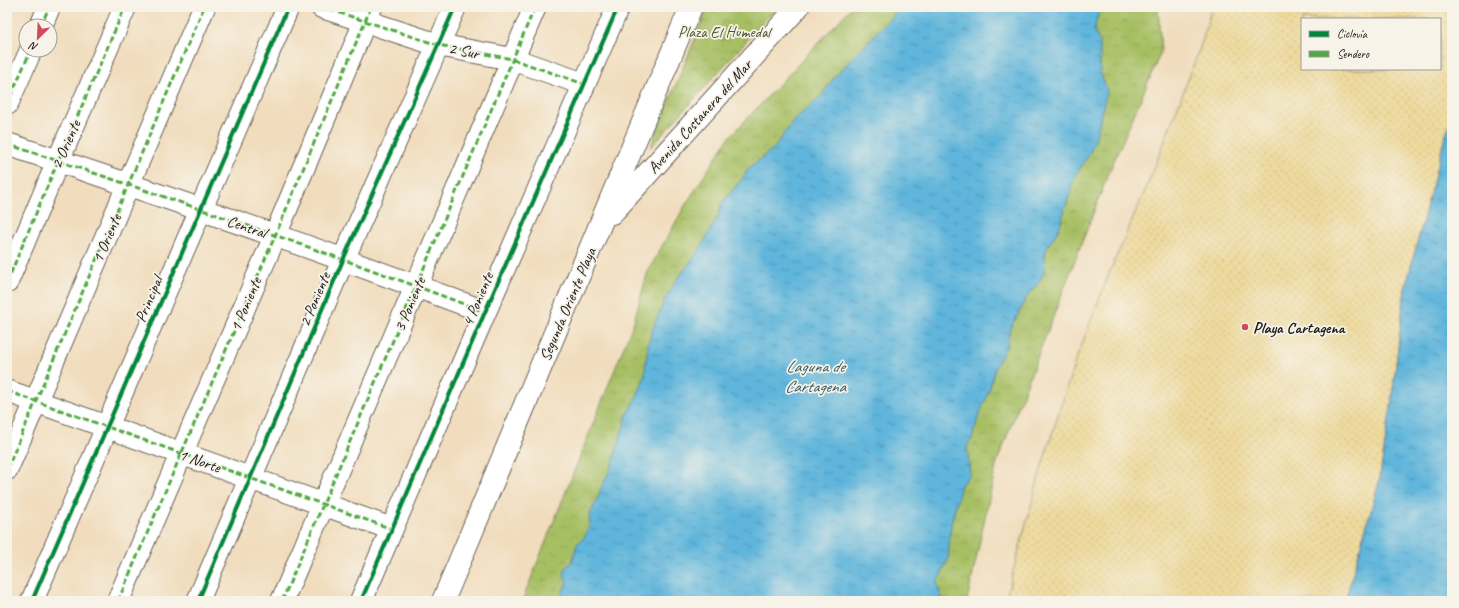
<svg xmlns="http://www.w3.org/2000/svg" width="1459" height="608" font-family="Caveat,sans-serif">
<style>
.sand{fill:url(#sand-dots);stroke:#857b5d;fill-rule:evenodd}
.park{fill:url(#park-crowns);stroke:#626e40}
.water{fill:url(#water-ripples);stroke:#3d687c}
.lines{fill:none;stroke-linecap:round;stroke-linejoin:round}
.minor-casing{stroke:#676054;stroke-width:24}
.minor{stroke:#fff;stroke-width:22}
.quiet{stroke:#52a943;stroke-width:3;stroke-dasharray:6 3;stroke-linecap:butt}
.cycleway-casing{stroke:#f7f3e8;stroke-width:6}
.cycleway{stroke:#00873e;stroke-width:4}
.poi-dot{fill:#d1495b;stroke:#f7f3e8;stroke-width:1.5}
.labels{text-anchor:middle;stroke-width:3.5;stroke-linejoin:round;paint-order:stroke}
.park-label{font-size:16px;fill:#4d5535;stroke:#f7f3e8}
.street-label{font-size:16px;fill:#1c1c1c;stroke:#f7f3e8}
.poi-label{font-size:16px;font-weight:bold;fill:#1c1c1c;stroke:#f7f3e8;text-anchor:start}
.water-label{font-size:17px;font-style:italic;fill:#365968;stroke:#f7f3e8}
</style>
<defs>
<pattern id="sand-dots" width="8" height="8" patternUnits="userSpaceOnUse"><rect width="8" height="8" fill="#eeda9e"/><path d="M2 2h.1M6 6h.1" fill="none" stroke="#ccba88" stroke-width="1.8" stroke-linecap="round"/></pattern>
<pattern id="park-crowns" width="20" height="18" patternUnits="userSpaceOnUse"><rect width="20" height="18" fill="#a7bf64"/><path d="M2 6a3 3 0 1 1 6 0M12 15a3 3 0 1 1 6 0" fill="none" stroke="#8fa456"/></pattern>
<pattern id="water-ripples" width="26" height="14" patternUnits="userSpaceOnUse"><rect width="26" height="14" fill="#5eb5db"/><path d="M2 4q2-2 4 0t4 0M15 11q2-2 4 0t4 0" fill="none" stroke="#4d92b1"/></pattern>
</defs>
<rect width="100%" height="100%" fill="#f7f3e8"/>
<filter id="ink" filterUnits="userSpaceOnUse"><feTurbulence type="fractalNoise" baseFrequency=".025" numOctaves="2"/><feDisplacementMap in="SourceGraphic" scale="8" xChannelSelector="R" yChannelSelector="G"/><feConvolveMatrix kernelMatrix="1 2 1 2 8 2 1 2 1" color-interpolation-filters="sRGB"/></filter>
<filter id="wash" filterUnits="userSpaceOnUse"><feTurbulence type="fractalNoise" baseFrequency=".012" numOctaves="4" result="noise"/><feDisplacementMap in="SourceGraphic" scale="16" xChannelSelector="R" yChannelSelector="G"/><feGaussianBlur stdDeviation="0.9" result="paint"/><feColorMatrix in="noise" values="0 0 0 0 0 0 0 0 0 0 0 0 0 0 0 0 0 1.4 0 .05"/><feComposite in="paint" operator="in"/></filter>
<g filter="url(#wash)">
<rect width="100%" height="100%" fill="#f1ddbd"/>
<path class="sand" d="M 1212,7 L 1452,7 L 1452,121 L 1446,133 L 1405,289 L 1391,406 L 1379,482 L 1345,601 L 1005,601 L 1041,469 L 1074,365 L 1108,276 L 1150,179 L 1180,101 L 1202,42 ZM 1302,19 L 1440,19 L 1440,69 L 1302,69 Z"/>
<path class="park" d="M 708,7 L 777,7 L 650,148 Z
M 852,7 L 1158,7 L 1161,52 L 1108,175 L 997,462 L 967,601 L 522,601 L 633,324 L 648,271 L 686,204 L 728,139 Z"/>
<path class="water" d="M 901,7 L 1100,7 L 1094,31 L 1100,42 L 1100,72 L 1107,90 L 1097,133 L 1090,153 L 1075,176 L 1059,229 L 1048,246 L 1044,257 L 1045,270 L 1039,282 L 1027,297 L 1018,315 L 1010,328 L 1007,345 L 995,368 L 990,388 L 978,418 L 972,439 L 967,446 L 970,474 L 961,485 L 951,524 L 948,560 L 937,583 L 940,592 L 941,601 L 559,601 L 567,581 L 564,575 L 565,568 L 572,562 L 577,544 L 583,539 L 587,532 L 590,524 L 589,516 L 597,500 L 601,488 L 613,463 L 618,444 L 628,412 L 638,394 L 644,378 L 648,344 L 653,328 L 665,299 L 675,282 L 700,249 L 719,214 L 721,204 L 741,180 L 750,167 L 774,148 L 793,121 L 820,97 L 836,75 Z
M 1452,121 L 1452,601 L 1345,601 L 1379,482 L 1391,406 L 1405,289 L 1446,133 Z"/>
</g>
<g filter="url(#ink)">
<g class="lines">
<defs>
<path id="minor" d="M 322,7 L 438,45 L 512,59 L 584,84
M 41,26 L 49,7
M 7,104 L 31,50
M 7,144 C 167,197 327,252 485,312
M 612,213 L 798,7
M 7,282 L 58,161 L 125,7
M 7,391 L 392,529
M 7,469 L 204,7
M 32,601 L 288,7
M 118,601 L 275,236 L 371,7
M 198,601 L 343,260 L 455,7
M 282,601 L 535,7
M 361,601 L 485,312 L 618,7
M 443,601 L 691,7"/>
</defs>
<use href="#minor" class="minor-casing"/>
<use href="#minor" class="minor"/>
<path class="quiet" d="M 322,7 L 438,45 L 512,59 L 584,84
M 41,26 L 49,7
M 7,104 L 31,50
M 7,144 C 167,197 327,252 485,312
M 7,282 L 58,161 L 125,7
M 7,391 L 392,529
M 7,469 L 204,7
M 118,601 L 275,236 L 371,7
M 282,601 L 535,7"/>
<defs>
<path id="cycleway" d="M 32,601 L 288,7
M 198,601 L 343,260 L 455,7
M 361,601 L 485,312 L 618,7"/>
</defs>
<use href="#cycleway" class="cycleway-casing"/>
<use href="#cycleway" class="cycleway"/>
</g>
</g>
<circle class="poi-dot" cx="1245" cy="327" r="4"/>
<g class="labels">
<g class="park-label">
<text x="724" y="37">Plaza El Humedal</text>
</g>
<g class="street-label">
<text transform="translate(464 50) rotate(11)" y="6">2 Sur</text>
<text transform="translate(699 116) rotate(-48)" y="6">Avenida Costanera del Mar</text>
<text transform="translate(65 144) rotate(-66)" y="6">2 Oriente</text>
<text transform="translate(247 226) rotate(19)" y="6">Central</text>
<text transform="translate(106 238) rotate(-67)" y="6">1 Oriente</text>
<text transform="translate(148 299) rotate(-67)" y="6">Principal</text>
<text transform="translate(314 299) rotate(-67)" y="6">2 Poniente</text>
<text transform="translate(477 299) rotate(-67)" y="6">4 Poniente</text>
<text transform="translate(245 304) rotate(-67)" y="6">1 Poniente</text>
<text transform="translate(409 304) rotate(-67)" y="6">3 Poniente</text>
<text transform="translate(567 304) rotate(-67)" y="6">Segunda Oriente Playa</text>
<text transform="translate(200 460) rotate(19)" y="6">1 Norte</text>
</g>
<g class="poi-label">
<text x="1253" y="333">Playa Cartagena</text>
</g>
<g class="water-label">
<text x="815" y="372">Laguna de<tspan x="815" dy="20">Cartagena</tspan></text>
</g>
</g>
<rect width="1459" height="608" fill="none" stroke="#f7f3e8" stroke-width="24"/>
<rect x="1301" y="18" width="140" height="52" fill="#f7f3e8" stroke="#9f9d96"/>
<rect x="1309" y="31" width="20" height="6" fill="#00873e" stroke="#9f9d96"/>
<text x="1337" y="38" font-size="12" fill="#1c1c1c">Ciclovía</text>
<rect x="1309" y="51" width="20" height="6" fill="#52a943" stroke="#9f9d96"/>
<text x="1337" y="58" font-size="12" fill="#1c1c1c">Sendero</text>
<g transform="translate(38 38) rotate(204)"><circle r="19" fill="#f7f3e8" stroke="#9f9d96"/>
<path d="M0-3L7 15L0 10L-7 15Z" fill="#d1495b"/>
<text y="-6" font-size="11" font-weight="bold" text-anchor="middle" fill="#1c1c1c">N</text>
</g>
</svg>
